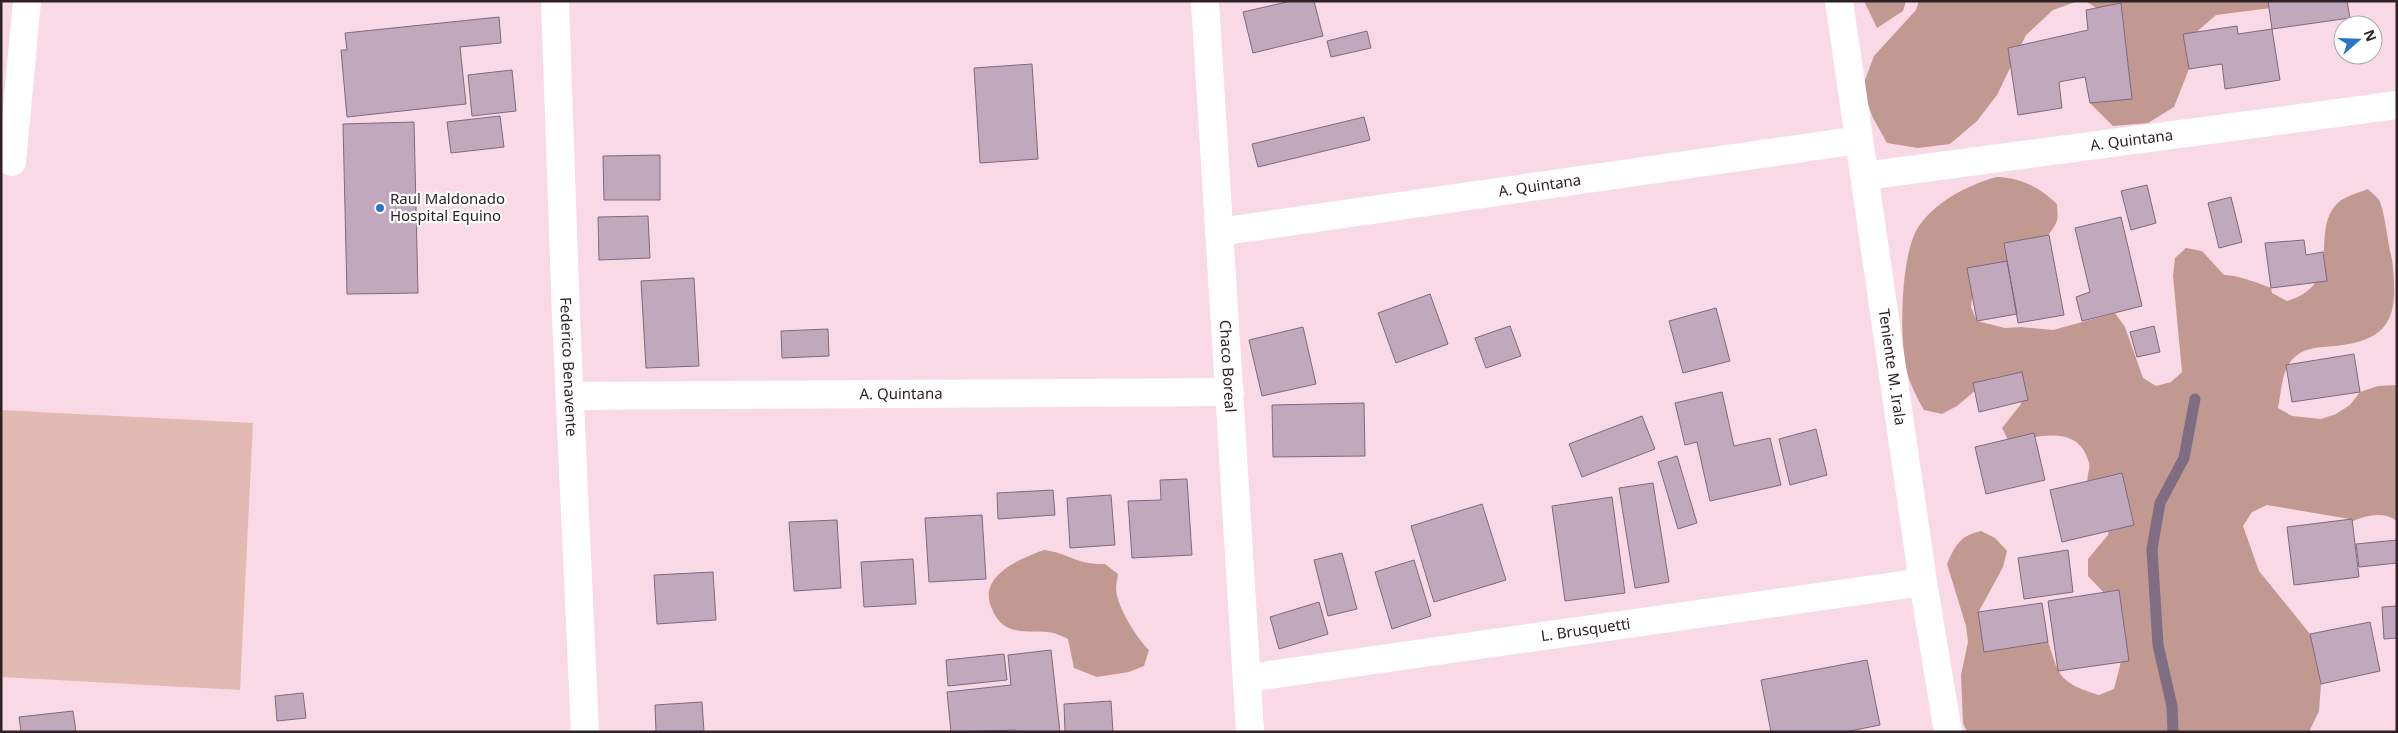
<svg xmlns="http://www.w3.org/2000/svg" width="2398" height="733" font-family="'Noto Sans',sans-serif">
<style>
.green{fill:#e1bab2}
.forest{fill:#c19991}
.lines{fill:none;stroke-linecap:round;stroke-linejoin:round}
.stream{stroke:#7e6d83;stroke-width:11}
.building{fill:#c1a8bc;stroke:#80697c}
.minor{stroke:#fff;stroke-width:28}
.poi-dot{fill:#2876c6;stroke:#fff;stroke-width:2}
.labels{text-anchor:middle;stroke-width:4.5;stroke-linejoin:round;paint-order:stroke}
.street-label{font-size:15px;fill:#2e2227;stroke:#fff}
.poi-label{font-size:15px;fill:#2e2227;stroke:#fff;text-anchor:start}
</style>
<rect width="100%" height="100%" fill="#fad9e6"/>
<!-- green -->
<path class="green" d="M1,410L253,423L240,690L1,677Z"/>
<!-- forest -->
<path class="forest" d="M1864,1H1906L1903,11L1877,28Z
M1919,1H2078L2053,10L2026,35L1997,95L1977,121L1950,144L1918,148L1887,143L1873,118L1862,88L1874,56L1916,10Z
M2086,1H2296L2279,7L2216,15L2191,37L2189,69L2174,107L2148,123L2113,126L2090,103L2116,50L2109,17Z
M1997,177C2022,178 2038,187 2057,204C2057,210 2059,217 2056,223C2044,249 1998,276 1973,290L1971,307L1977,321L2005,328L2021,327L2053,330L2115,313L2125,327L2143,378L2156,386L2171,382L2182,372L2173,276L2175,258L2186,248L2202,251L2224,275C2241,276 2255,282 2271,288L2272,293L2287,301C2347,283 2307,228 2340,201C2347,196 2360,192 2368,189C2371,192 2376,196 2379,200C2385,212 2388,245 2392,259C2398,312 2395,340 2336,346C2323,347 2306,347 2296,356C2281,368 2282,389 2278,408L2292,416L2321,419L2336,414L2350,405L2360,392L2378,386L2397,385V521C2375,506 2349,523 2329,533L2350,519L2267,505L2252,512L2243,526L2259,571L2310,634L2321,684L2319,711L2309,732H1967L1963,723L1961,675L1968,642L1966,626L1947,564C1956,544 1960,536 1981,531L1995,538L2007,551L2003,567L1978,613L2042,627C2061,668 2048,680 2099,695L2114,689L2126,642L2110,599L2088,576V559L2108,535L2110,518C2104,510 2095,502 2091,493C2083,477 2091,473 2089,463C2079,423 2037,437 2009,442L2002,428L2021,404L2023,388L2012,376L1996,377L1983,384L1957,406L1942,414L1924,410C1916,396 1908,380 1905,364C1900,332 1901,260 1916,231C1932,203 1967,185 1997,177Z
M1044,550C1069,553 1076,565 1105,564L1118,574C1117,579 1116,585 1116,590C1118,608 1136,637 1149,650L1144,666L1129,672L1097,677L1074,668L1068,639C1064,637 1059,635 1054,633C1037,629 1020,635 1005,626C997,621 993,612 990,604C981,574 1022,558 1044,550Z"/>
<g class="lines">
<!-- stream -->
<path class="stream" d="M2173,732L2172,706L2158,645L2152,549L2160,503L2184,458L2195,399"/>
</g>
<!-- building -->
<path class="building" d="M1291,1H1314L1323,36L1253,53L1243,12Z
M2268,1H2347L2350,18L2272,29Z
M2121,3L2132,99L2090,103L2085,77L2059,82L2062,108L2018,115L2008,48L2088,30L2086,10Z
M499,17L501,43L460,47L466,104L347,117L341,50H347L345,33Z
M2237,26L2238,34L2272,29L2280,80L2225,89L2222,64L2189,69L2183,34Z
M1367,31L1371,48L1331,57L1327,41Z
M1032,64L1038,159L980,163L974,68Z
M512,70L516,111L472,116L468,75Z
M500,116L504,147L451,153L447,122Z
M1364,117L1370,140L1258,167L1252,144Z
M414,122L418,293L347,294L343,124Z
M660,155V200H604L603,156Z
M2147,185L2156,223L2131,230L2121,191Z
M2231,197L2242,242L2219,248L2208,203Z
M648,216L650,258L599,260L598,217Z
M2121,217L2142,306L2082,321L2076,297L2090,292L2075,228Z
M2049,235L2064,315L2018,323L2004,243Z
M2304,240L2306,255L2323,252L2327,281L2271,288L2265,243Z
M2007,261L2017,314L1977,321L1967,268Z
M694,278L699,366L646,368L641,281Z
M1430,294L1448,344L1396,363L1378,313Z
M1716,308L1730,361L1683,373L1669,321Z
M1510,326L1521,356L1486,368L1475,338Z
M2154,326L2160,352L2137,357L2130,332Z
M1303,327L1316,384L1262,396L1249,340Z
M828,329L829,356L782,358L781,331Z
M2354,354L2360,392L2292,402L2286,365Z
M2022,372L2028,400L1979,412L1973,383Z
M1722,392L1734,446L1770,438L1781,485L1710,501L1697,442L1685,445L1675,403Z
M1364,403L1365,456L1273,457L1272,405Z
M1642,416L1655,449L1582,477L1569,444Z
M1816,429L1827,475L1790,485L1779,439Z
M2034,433L2045,480L1986,494L1975,447Z
M1677,456L1697,523L1678,529L1658,462Z
M2122,473L2134,525L2062,542L2050,490Z
M1187,479L1192,555L1132,558L1128,501L1161,500L1160,480Z
M1653,483L1669,582L1635,588L1619,488Z
M1053,490L1055,515L998,519L997,493Z
M1111,495L1115,545L1070,548L1067,498Z
M1612,497L1625,593L1565,601L1552,506Z
M1482,504L1506,580L1434,602L1411,526Z
M982,515L986,579L929,582L925,518Z
M2352,519L2359,577L2294,585L2287,527Z
M837,520L841,588L794,591L789,522Z
M2397,540V563L2359,567L2356,544Z
M2068,550L2073,592L2024,599L2018,558Z
M1342,553L1357,609L1328,616L1314,560Z
M913,559L916,604L864,607L861,562Z
M1414,560L1431,616L1392,629L1375,572Z
M713,572L716,620L657,624L654,575Z
M2119,590L2129,661L2058,671L2048,601Z
M1319,602L1328,634L1279,649L1270,617Z
M2042,603L2048,642L1984,652L1978,612Z
M2397,606V638L2384,639L2382,607Z
M2370,622L2380,671L2321,684L2310,634Z
M1051,650L1060,732H1016V730L951,732L947,692L1011,685L1008,655Z
M1004,654L1007,680L948,686L946,660Z
M1867,660L1880,725L1845,732H1771L1761,680Z
M303,693L306,718L277,721L275,696Z
M1111,701L1113,732H1065L1064,704Z
M702,702L704,732H656L655,705Z
M73,711L76,732H21L19,717Z"/>
<g class="lines">
<!-- minor -->
<g class="minor">
<path id="s1" d="M555,1L566,317L585,732"/>
<path id="s2" d="M1205,1L1250,732"/>
<path id="s3" d="M1839,1L1923,582L1948,732"/>
<path d="M12,162L27,1"/>
<path id="s4" d="M1865,176L2397,105"/>
<path id="s5" d="M1219,232L1859,140"/>
<path id="s6" d="M571,396L1230,392"/>
<path id="s7" d="M1248,678L1923,582"/>
</g>
</g>
<!-- markers -->
<circle class="poi-dot" cx="380" cy="208" r="5"/>
<g class="labels">
<!-- street labels -->
<g class="street-label">
<text dy="5" stroke="none"><textPath href="#s4" startOffset="269">A. Quintana</textPath></text>
<text dy="5" stroke="none"><textPath href="#s5" startOffset="324">A. Quintana</textPath></text>
<text dy="5" stroke="none"><textPath href="#s2" startOffset="366">Chaco Boreal</textPath></text>
<text dy="5" stroke="none"><textPath href="#s1" startOffset="366">Federico Benavente</textPath></text>
<text dy="5" stroke="none"><textPath href="#s3" startOffset="370">Teniente M. Irala</textPath></text>
<text dy="5" stroke="none"><textPath href="#s6" startOffset="330">A. Quintana</textPath></text>
<text dy="5" stroke="none"><textPath href="#s7" startOffset="341">L. Brusquetti</textPath></text>
</g>
<!-- poi labels -->
<g class="poi-label">
<text x="390" y="204">Raul Maldonado<tspan x="390" dy="17">Hospital Equino</tspan></text>
</g>
</g>
<!-- border -->
<rect width="2398" height="733" fill="none" stroke="#2e2227" stroke-width="5"/>
<!-- north arrow -->
<g transform="translate(2358 40) rotate(70)"><circle r="24" fill="#ffffff" stroke="#aba7a9"/>
<path d="M0-4L9 19L0 12L-9 19Z" fill="#2876c6"/>
<text y="-8" font-size="14" font-weight="bold" text-anchor="middle" fill="#2e2227">N</text>
</g>
</svg>
